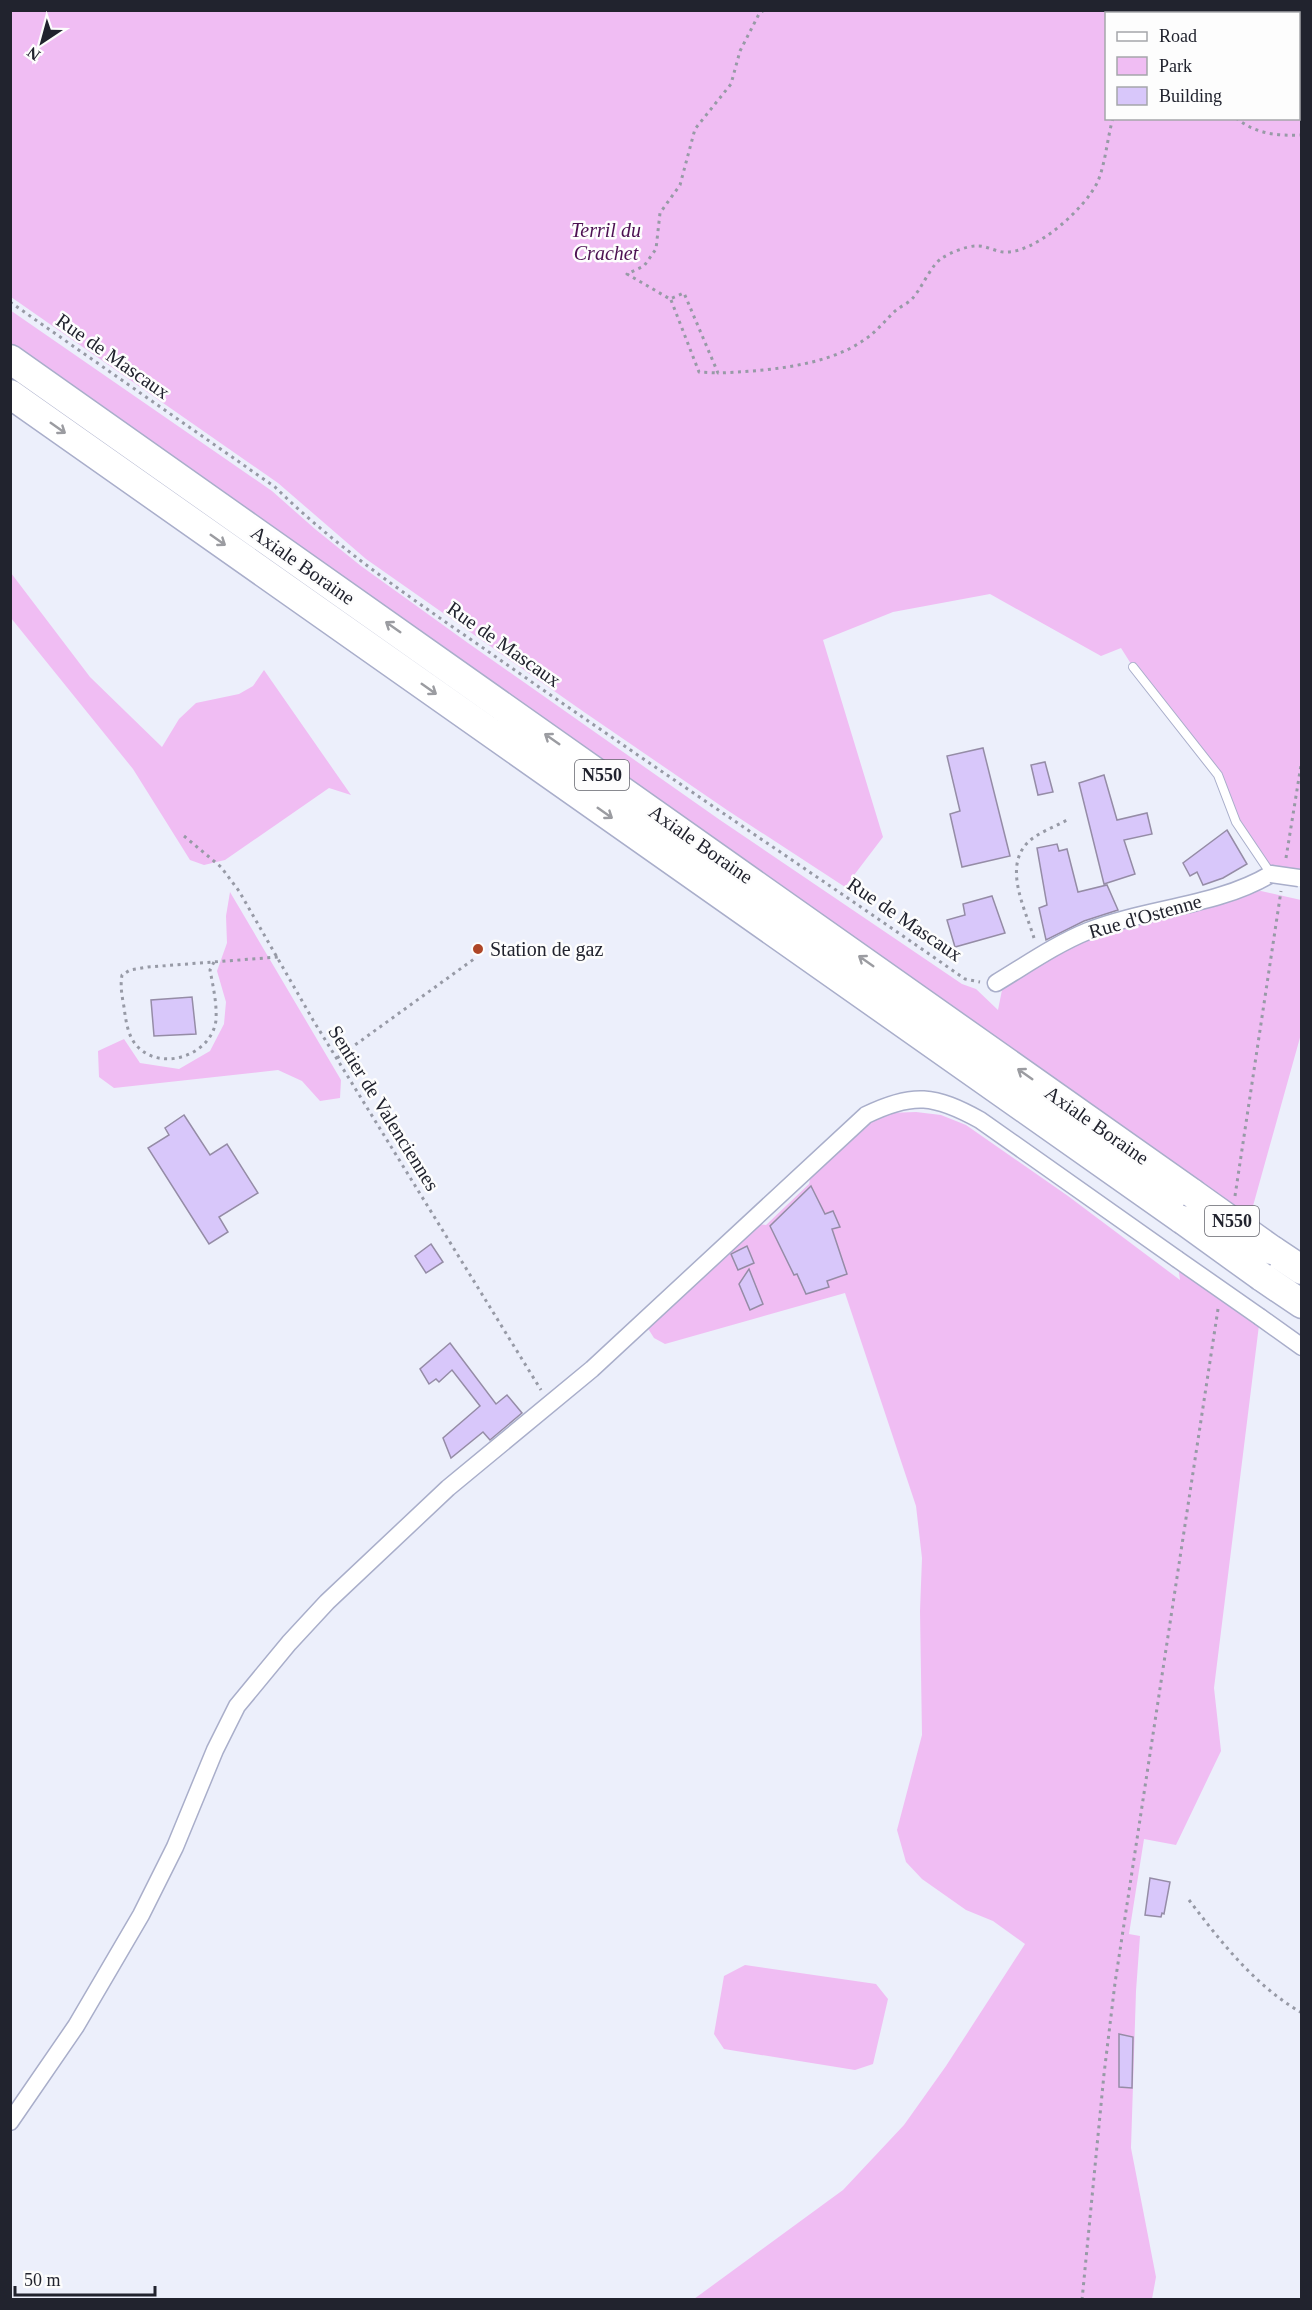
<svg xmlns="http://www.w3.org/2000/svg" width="1312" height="2310" font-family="'Times New Roman',serif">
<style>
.green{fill:#f0bdf3;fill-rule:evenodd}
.building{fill:#d8c7fa;stroke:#958ca6;stroke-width:1.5}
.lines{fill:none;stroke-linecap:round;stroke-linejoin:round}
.service-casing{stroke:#a9aeca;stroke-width:10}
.minor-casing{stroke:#a9aeca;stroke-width:19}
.trunk-casing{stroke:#a9aeca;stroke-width:31}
.path{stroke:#979aa6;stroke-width:3;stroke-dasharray:3 4.5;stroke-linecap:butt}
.service{stroke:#fff;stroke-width:8}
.minor{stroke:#fff;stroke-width:16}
.trunk{stroke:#fff;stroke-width:28}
.minor-bridge-casing{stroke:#a9aeca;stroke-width:19;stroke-linecap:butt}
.trunk-bridge-casing{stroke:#a9aeca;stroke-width:31;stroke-linecap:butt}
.minor-bridge{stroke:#fff;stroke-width:16}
.trunk-bridge{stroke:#fff;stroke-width:28}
.oneway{stroke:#9b9ca1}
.poi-dot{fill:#ae4627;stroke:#fdfdfd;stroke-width:2}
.labels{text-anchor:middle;stroke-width:5;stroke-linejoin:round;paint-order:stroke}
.shield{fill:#fdfdfd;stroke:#63646c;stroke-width:1.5}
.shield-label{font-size:18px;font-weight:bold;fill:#21232e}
.park-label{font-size:20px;font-style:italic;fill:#4c1152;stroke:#fdfdfd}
.street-label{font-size:20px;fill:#21232e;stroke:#fdfdfd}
.poi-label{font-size:20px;fill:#21232e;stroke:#fdfdfd;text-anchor:start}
</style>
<rect width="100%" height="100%" fill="#eceffb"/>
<!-- green -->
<path class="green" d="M11,11H1301V877L1271,874L1236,822L1218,775L1133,667L1121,648L1101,656L990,594L893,612L823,640L883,837L845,887L727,810L584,712L366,559L278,483L11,297ZM1106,14H1298V118H1106Z
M10,310L272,491L315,529L361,566L468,643L720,820L962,984L976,989L998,1010L1002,990L1041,964L1062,944L1246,892L1261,891L1301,900V1034L1246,1231L11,359Z
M11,573L90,677L162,747L179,719L196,703L239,694L253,686L264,670L351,795L329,788L225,860L204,865L190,860L133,769L11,618Z
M230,892L341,1080L340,1098L320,1101L302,1081L278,1070L114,1088L99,1077L98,1051L124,1039L140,1063L179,1069L210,1051L224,1024L226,1002L217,971L227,943L226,916Z
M916,1112L941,1115L966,1125L1068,1196L1180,1280L1177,1259L1260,1317L1214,1688L1221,1751L1176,1845L1144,1839L1129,1934L1140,1936L1136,1991L1131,2148L1156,2277L1152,2299H694L843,2190L904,2125L946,2066L1025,1944L993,1921L966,1910L922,1879L906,1862L897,1830L922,1735L920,1611L922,1558L916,1506L845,1293L665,1344L654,1338L647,1327L756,1224L766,1225L809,1184L812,1170L872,1117L888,1113Z
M745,1965L876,1984L888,1999L873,2064L855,2070L724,2049L714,2034L724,1976Z"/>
<!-- building -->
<path class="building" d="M983,748L1010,856L962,867L950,814L960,811L947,756Z
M1045,762L1053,792L1038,795L1031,765Z
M1104,775L1117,820L1147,813L1152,834L1124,840L1135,874L1104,884L1079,783Z
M1227,830L1247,864L1223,878L1203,885L1197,872L1190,876L1183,863Z
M1057,844L1059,851L1067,849L1078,892L1107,885L1118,910L1084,921L1046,940L1039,908L1047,905L1037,848Z
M992,896L1005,933L955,947L947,920L965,915L963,904Z
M192,997L196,1034L154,1036L151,1000Z
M184,1115L210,1155L227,1144L258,1193L219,1217L228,1232L209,1244L148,1148L169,1135L165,1128Z
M811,1186L825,1214L833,1211L840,1227L832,1229L847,1274L827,1281L829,1287L806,1294L797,1274L794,1275L770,1226Z
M431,1244L443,1262L426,1273L415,1256Z
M747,1246L754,1263L738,1270L731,1254Z
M749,1269L763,1304L750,1310L739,1284Z
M450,1343L496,1404L507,1395L522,1413L490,1440L483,1432L451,1458L443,1438L480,1406L452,1370L439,1382L436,1379L429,1384L420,1369Z
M1150,1878L1170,1882L1164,1914L1162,1913L1161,1917L1145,1915Z
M1119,2034L1133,2037L1132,2088L1119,2087Z"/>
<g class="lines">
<defs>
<path id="service" d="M1133,667L1218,775L1236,822L1271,874"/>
<path id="minor" d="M996,983C1026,965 1056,944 1088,931C1146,908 1218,906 1271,874
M1260,1317L1302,1347
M10,2122L76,2026L141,1915L175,1847L215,1750L237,1706L289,1643L327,1602L448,1488L592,1369L866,1115C913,1092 935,1095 980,1120L1177,1259"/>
<path id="trunk" d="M10,359L1192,1193
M10,394L1183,1220
M1272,1250L1302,1270
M1262,1277L1302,1304"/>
</defs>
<!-- service casing -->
<use href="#service" class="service-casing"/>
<!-- minor casing -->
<use href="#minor" class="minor-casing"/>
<!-- trunk casing -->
<use href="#trunk" class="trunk-casing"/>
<!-- path -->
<path class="path" d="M764,10L759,14L740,51L731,84L695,129L680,185L660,213L656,249L644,266L627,274L670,299L684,293L718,373C763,371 826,367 864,340C876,332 884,322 894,312C899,307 907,304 912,299C922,288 931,265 942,258C950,253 966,246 976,246C985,245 994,251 1003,252C1034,255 1086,208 1098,181C1106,161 1107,139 1113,118
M1148,14L1150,10
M1246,14V10
M1236,118C1256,134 1277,136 1302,135
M671,300L699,372L718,373
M10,302L275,487C347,558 434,613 516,671C665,775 816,875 965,979L980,982
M184,836L221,867L239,891L313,1020L541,1390
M1286,858L1302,759
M1034,938C1025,908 1000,862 1033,838C1043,831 1056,826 1067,820
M214,962L210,970C213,986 217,1003 216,1020C212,1054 165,1071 140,1049C128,1039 126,1022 124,1007C122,996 120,986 122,975L130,970L148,967L278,957
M337,1058L474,959
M1235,1196L1281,891
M1189,1900C1221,1942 1255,1986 1302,2013
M1082,2300L1104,2074L1115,1983L1218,1309"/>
<!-- service -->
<use href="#service" class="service"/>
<!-- minor -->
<use href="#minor" class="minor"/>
<!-- trunk -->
<use href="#trunk" class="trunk"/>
<defs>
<path id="minor-bridge" d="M1271,874L1299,878
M1177,1259L1260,1317"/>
<path id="trunk-bridge" d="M1192,1193L1272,1250
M1183,1220L1262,1277"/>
</defs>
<!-- minor-bridge casing -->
<use href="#minor-bridge" class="minor-bridge-casing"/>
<!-- trunk-bridge casing -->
<use href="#trunk-bridge" class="trunk-bridge-casing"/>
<!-- minor-bridge -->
<use href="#minor-bridge" class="minor-bridge"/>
<!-- trunk-bridge -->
<use href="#trunk-bridge" class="trunk-bridge"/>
</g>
<!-- one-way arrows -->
<defs><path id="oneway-shaft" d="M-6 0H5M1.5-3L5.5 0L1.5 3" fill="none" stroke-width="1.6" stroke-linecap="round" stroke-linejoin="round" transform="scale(1.5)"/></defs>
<g class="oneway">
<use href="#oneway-shaft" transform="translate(58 428) rotate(35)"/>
<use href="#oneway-shaft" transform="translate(218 540) rotate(35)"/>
<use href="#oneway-shaft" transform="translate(393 627) rotate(-145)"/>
<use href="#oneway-shaft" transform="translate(429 689) rotate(35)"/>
<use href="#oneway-shaft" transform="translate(552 739) rotate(-145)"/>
<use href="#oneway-shaft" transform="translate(605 813) rotate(35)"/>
<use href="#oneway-shaft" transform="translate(866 961) rotate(-145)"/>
<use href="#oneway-shaft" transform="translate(1025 1074) rotate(-145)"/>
</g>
<!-- markers -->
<circle class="poi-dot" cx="478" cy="949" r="6"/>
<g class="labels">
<!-- shield labels -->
<g class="shield">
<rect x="575" y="760" width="54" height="30" rx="4.5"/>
<rect x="1205" y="1206" width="54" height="30" rx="4.5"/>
</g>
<g class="shield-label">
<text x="602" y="781">N550</text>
<text x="1232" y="1227">N550</text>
</g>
<!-- park labels -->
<g class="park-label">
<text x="606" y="237">Terril du<tspan x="606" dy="23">Crachet</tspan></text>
</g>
<!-- street labels -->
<g class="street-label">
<text transform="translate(113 356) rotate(35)" y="7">Rue de Mascaux</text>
<text transform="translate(303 565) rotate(35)" y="7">Axiale Boraine</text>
<text transform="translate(504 644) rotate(35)" y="7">Rue de Mascaux</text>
<text transform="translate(701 844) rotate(35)" y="7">Axiale Boraine</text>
<text transform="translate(1145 916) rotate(-16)" y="7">Rue d'Ostenne</text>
<text transform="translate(905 919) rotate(34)" y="7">Rue de Mascaux</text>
<text transform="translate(384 1108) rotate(58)" y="7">Sentier de Valenciennes</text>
<text transform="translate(1097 1125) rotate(35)" y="7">Axiale Boraine</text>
</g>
<!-- poi labels -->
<g class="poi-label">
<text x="490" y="956">Station de gaz</text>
</g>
</g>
<!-- border -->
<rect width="1312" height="2310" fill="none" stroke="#21232e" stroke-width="24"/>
<!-- legend -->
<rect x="1105" y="12" width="195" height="108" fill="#fdfdfd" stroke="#a5a6aa" stroke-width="1.5"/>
<rect x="1117" y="32" width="30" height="9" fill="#ffffff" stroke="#a5a6aa" stroke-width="1.5"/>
<text x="1159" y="42" font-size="18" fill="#21232e">Road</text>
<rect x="1117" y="57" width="30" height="18" fill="#f0bdf3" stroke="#a5a6aa" stroke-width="1.5"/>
<text x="1159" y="72" font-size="18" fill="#21232e">Park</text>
<rect x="1117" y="87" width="30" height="18" fill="#d8c7fa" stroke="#a5a6aa" stroke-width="1.5"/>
<text x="1159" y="102" font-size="18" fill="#21232e">Building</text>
<!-- north arrow -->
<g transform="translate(42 42) rotate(216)" stroke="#fdfdfd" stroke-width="4.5" paint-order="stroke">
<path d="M0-4.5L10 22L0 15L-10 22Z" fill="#21232e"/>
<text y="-9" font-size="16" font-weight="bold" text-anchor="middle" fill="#21232e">N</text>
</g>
<!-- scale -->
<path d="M15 2286v9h140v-9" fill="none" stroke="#21232e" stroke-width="3"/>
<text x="24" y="2286" font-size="18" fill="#21232e" stroke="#fdfdfd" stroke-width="4.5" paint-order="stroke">50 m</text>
</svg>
